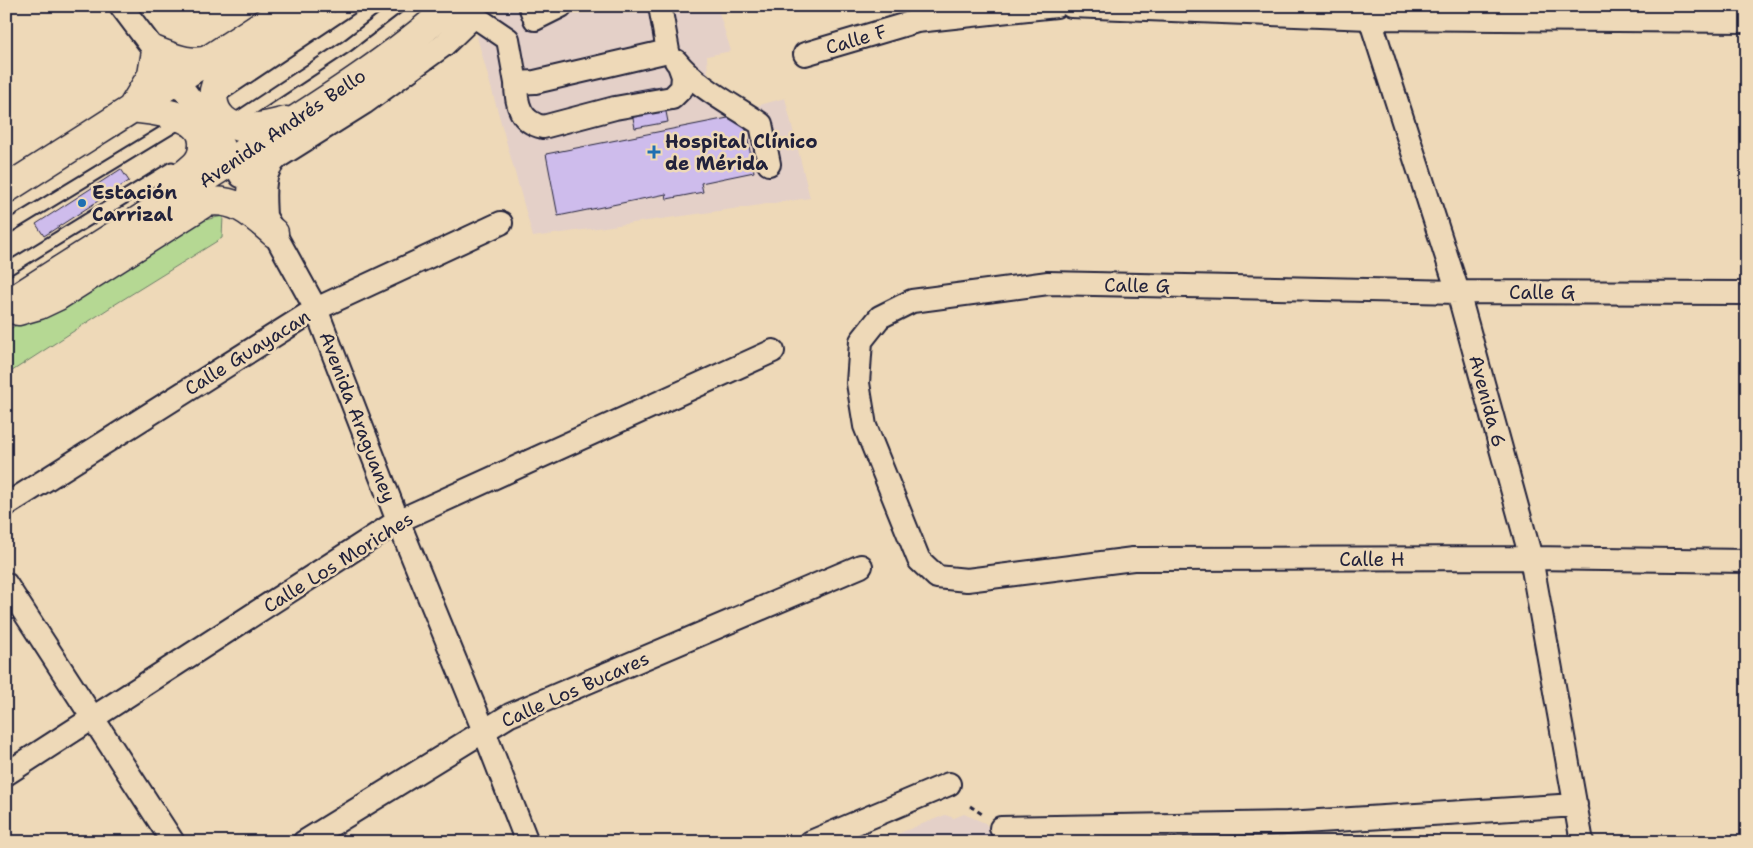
<svg xmlns="http://www.w3.org/2000/svg" width="1753" height="848" font-family="'Shantell Sans',sans-serif">
<style>
.built{fill:#e4d0c8}
.green{fill:#b5d893;stroke:#6c7d67}
.building{fill:#cebcec;stroke:#22223b}
.lines{fill:none;stroke-linecap:round;stroke-linejoin:round}
.service-casing{stroke:#22223b;stroke-width:15}
.minor-casing{stroke:#22223b;stroke-width:26}
.trunk-casing{stroke:#22223b;stroke-width:31}
.path{stroke:#22223b;stroke-width:3;stroke-dasharray:5 4;stroke-linecap:butt}
.service{stroke:#eed9b8;stroke-width:11}
.minor{stroke:#eed9b8;stroke-width:22}
.trunk{stroke:#eed9b8;stroke-width:28}
.poi-dot{fill:#1f6fb2;stroke:#eed9b8;stroke-width:2}
.labels{text-anchor:middle;stroke-width:5;stroke-linejoin:round;paint-order:stroke}
.street-label{font-size:19px;fill:#22223b;stroke:#eed9b8}
.poi-label{font-size:19px;font-weight:bold;fill:#22223b;stroke:#eed9b8;text-anchor:start}
</style>
<rect width="100%" height="100%" fill="#eed9b8"/>
<filter id="ink" filterUnits="userSpaceOnUse"><feTurbulence type="fractalNoise" baseFrequency=".02" numOctaves="2"/><feDisplacementMap in="SourceGraphic" scale="10" xChannelSelector="R" yChannelSelector="G"/><feConvolveMatrix kernelMatrix="1 2 1 2 8 2 1 2 1" color-interpolation-filters="sRGB"/></filter>
<g filter="url(#ink)">
<!-- built -->
<path class="built" d="M509,6H517L521,19L537,8L536,6H717L731,51L707,56L708,75L756,106L785,98L810,198L533,237L477,37L480,33L506,29L497,15Z
M964,814L985,823L1002,842H877L945,815L954,818Z"/>
<!-- green -->
<path class="green" d="M223,216L222,238L114,305L6,375V331L200,221Z"/>
<!-- building -->
<path class="building" d="M661,86L668,122L635,128L628,92Z
M743,115L754,172L701,183L703,192L667,199L666,194L558,216L546,154Z
M121,169L129,181L44,236L36,224Z"/>
<g class="lines">
<defs>
<path id="service" d="M218,97L354,6
M232,122L347,46L399,6
M6,228L182,121
M6,270L172,168"/>
<path id="minor" d="M121,6L209,123L241,176
M530,6L535,19L561,6
M1071,6L1369,18L1747,21
M1366,6L1458,292L1531,558L1582,842
M805,54L917,21L1056,6
M676,61C698,88 733,105 761,124L769,164
M516,83C516,104 520,122 543,127L615,108L672,98L682,88L683,76L679,65
M265,216C264,195 261,172 278,157L364,103L444,45L474,16L508,39L516,83L535,82L668,51L660,6
M266,218L316,309L398,521L484,731L527,842
M1747,293L1458,292L1048,283L912,301L880,317L861,341L858,383L865,426L919,560L937,577L967,580L1133,559L1531,558L1747,561
M6,505L316,309L501,223
M6,584L173,842
M6,774L398,521L773,351
M1001,828L1287,823L1576,805
M304,842L510,715L861,566
M811,842L949,784"/>
<path id="trunk" d="M286,121C267,126 239,134 223,119C211,108 210,89 221,77C231,65 248,56 261,47C281,33 302,20 322,6
M170,185C179,178 190,171 197,163C201,158 203,151 203,145C205,113 155,112 132,108L152,75L156,51C174,58 191,66 211,59
M6,189C101,128 196,69 290,6
M252,194C253,169 258,158 271,138
M6,305C92,249 178,196 264,140C327,100 396,56 451,6
M18,311L39,305L58,296L206,202C236,197 253,215 274,233"/>
</defs>
<!-- service casing -->
<use href="#service" class="service-casing"/>
<!-- minor casing -->
<use href="#minor" class="minor-casing"/>
<!-- trunk casing -->
<use href="#trunk" class="trunk-casing"/>
<!-- path -->
<path class="path" d="M970,806L982,814"/>
<!-- service -->
<use href="#service" class="service"/>
<!-- minor -->
<use href="#minor" class="minor"/>
<!-- trunk -->
<use href="#trunk" class="trunk"/>
</g>
</g>
<!-- markers -->
<g class="poi-dot">
<path d="M651.5 144.5h5v5h5v5h-5v5h-5v-5h-5v-5h5z"/>
<circle cx="82" cy="203" r="5"/>
</g>
<g class="labels">
<!-- street labels -->
<g class="street-label">
<text transform="translate(856 39) rotate(-16)" y="7">Calle F</text>
<text transform="translate(282 128) rotate(-34)" y="7">Avenida Andrés Bello</text>
<text transform="translate(1137 285) rotate(1)" y="7">Calle G</text>
<text x="1542" y="299">Calle G</text>
<text transform="translate(247 352) rotate(-32)" y="7">Calle Guayacan</text>
<text transform="translate(1488 401) rotate(75)" y="7">Avenida 6</text>
<text transform="translate(358 417) rotate(69)" y="7">Avenida Araguaney</text>
<text x="1372" y="566">Calle H</text>
<text transform="translate(338 562) rotate(-32)" y="7">Calle Los Moriches</text>
<text transform="translate(575 689) rotate(-24)" y="7">Calle Los Bucares</text>
</g>
<!-- poi labels -->
<g class="poi-label">
<text x="665" y="148">Hospital Clínico<tspan x="665" dy="22">de Mérida</tspan></text>
<text x="92" y="199">Estación<tspan x="92" dy="22">Carrizal</tspan></text>
</g>
</g>
<!-- margin -->
<rect width="1753" height="848" fill="none" stroke="#eed9b8" stroke-width="25"/>
<rect x="12" y="12" width="1728" height="823" fill="none" stroke="#22223b" stroke-width="2" filter="url(#ink)"/>
</svg>
